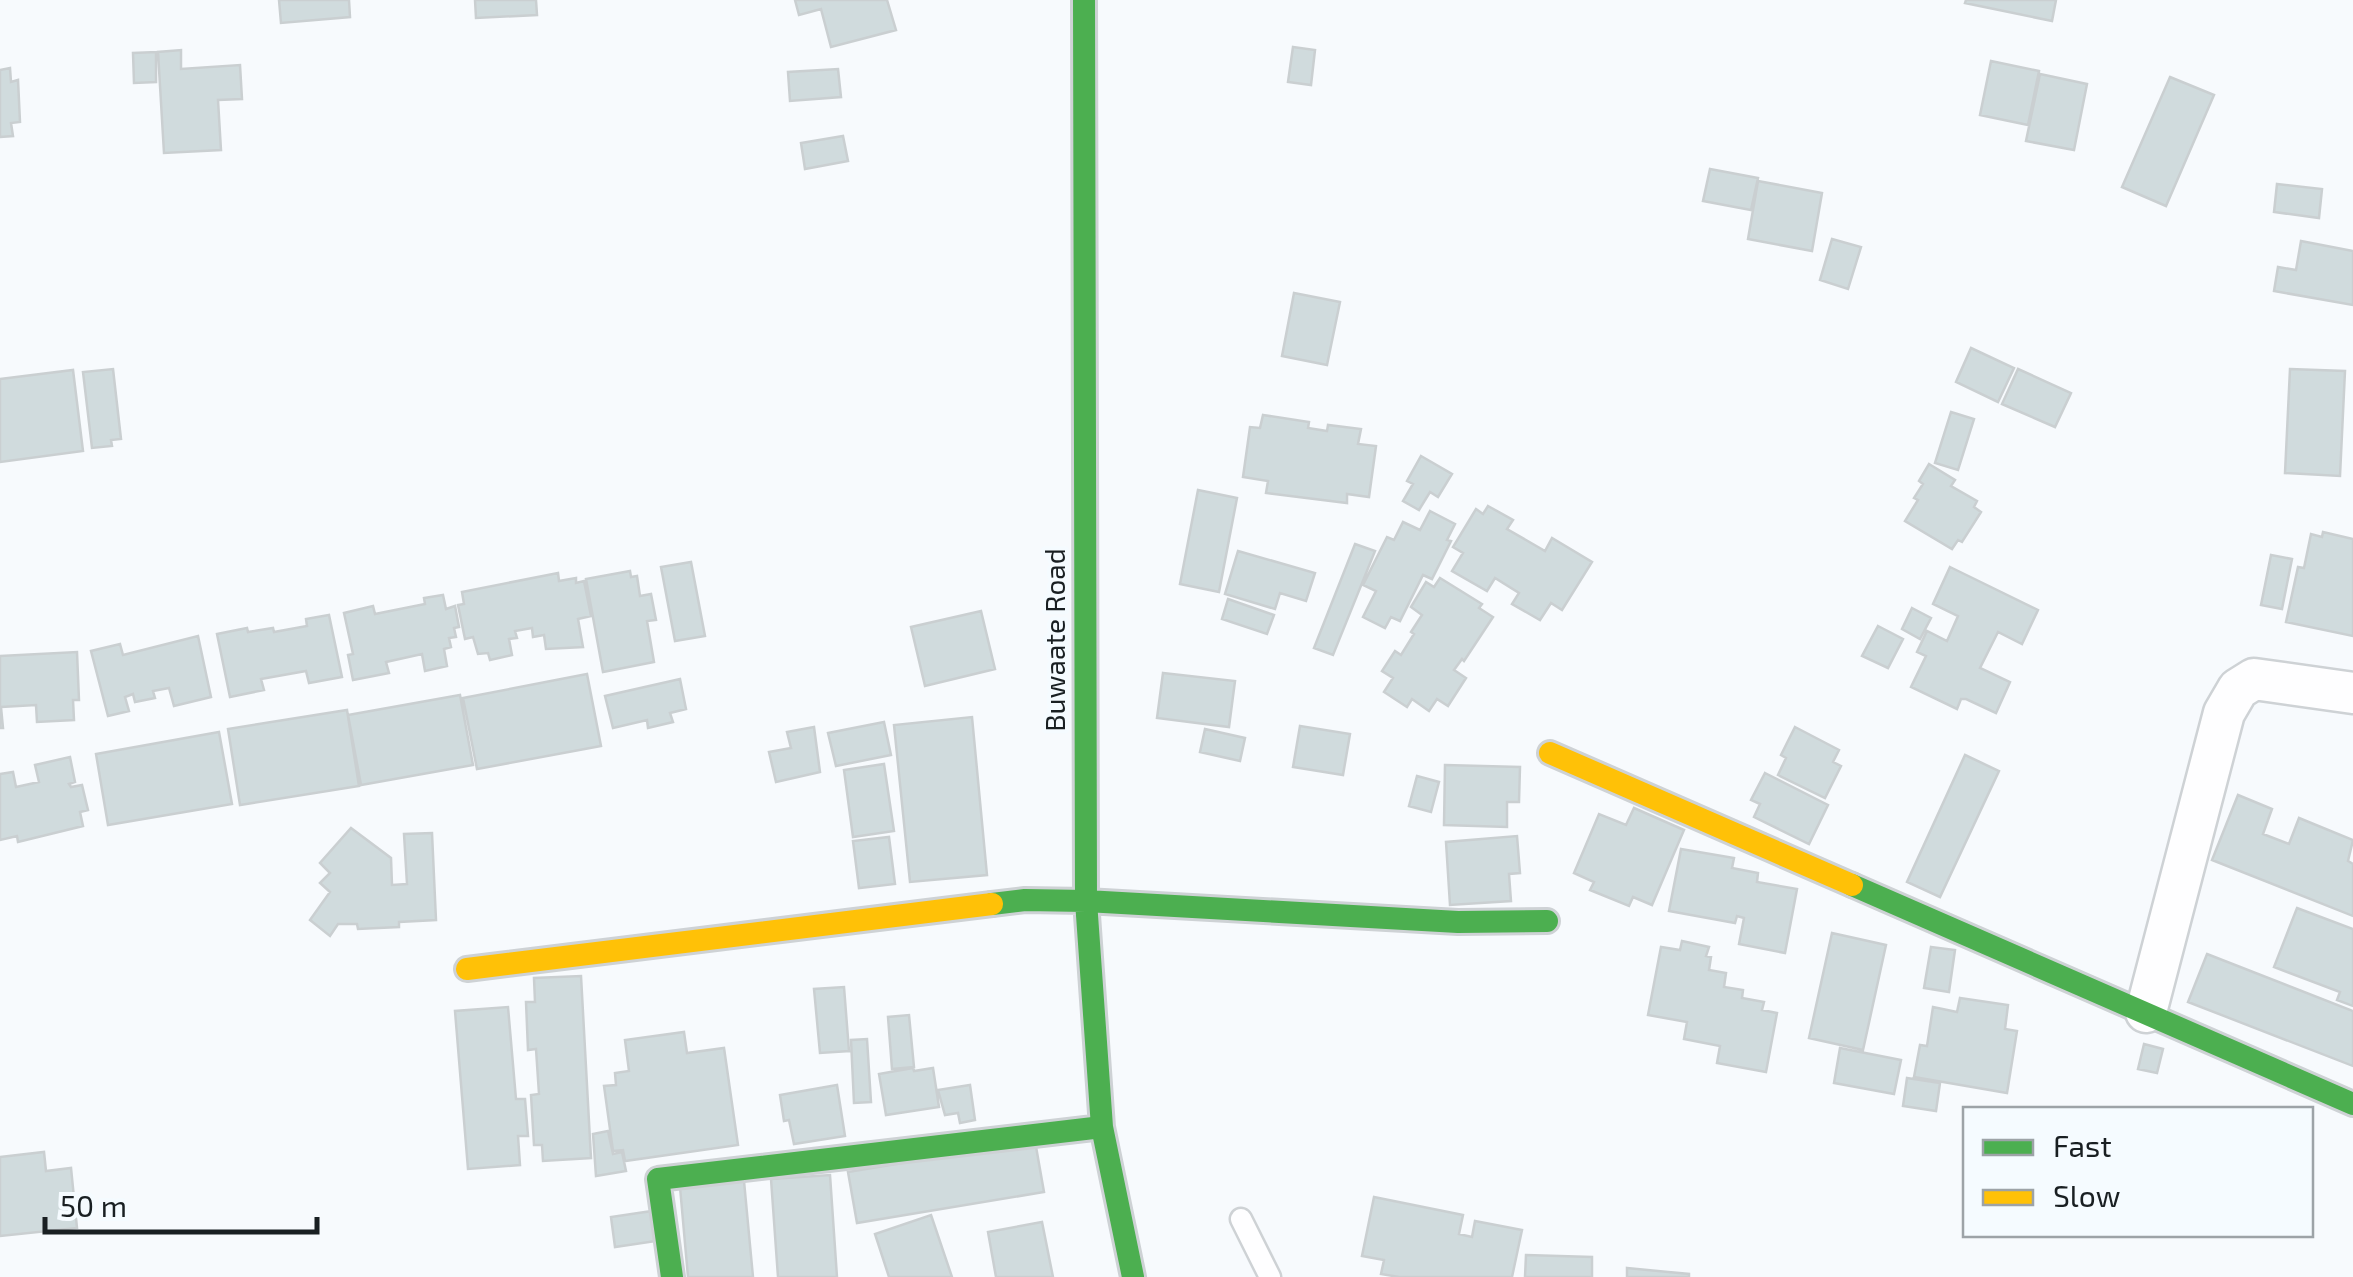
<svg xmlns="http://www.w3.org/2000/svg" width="2353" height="1277" font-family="'Exo 2',sans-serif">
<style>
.building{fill:#d0dbdd;stroke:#cacfd1;stroke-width:2.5}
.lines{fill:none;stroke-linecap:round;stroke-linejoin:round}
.lane-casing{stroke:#ced2d5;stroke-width:25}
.street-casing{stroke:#ced2d5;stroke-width:45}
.fast-casing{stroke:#ced2d5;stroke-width:28}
.slow-casing{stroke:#ced2d5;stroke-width:28}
.lane{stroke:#fefeff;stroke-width:20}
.street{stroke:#fefeff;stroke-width:40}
.fast{stroke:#4caf50;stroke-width:22}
.slow{stroke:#ffc107;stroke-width:22}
.labels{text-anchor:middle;stroke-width:8;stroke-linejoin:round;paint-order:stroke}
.street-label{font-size:28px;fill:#191f22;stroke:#f5fbff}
</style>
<rect width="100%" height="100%" fill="#f7fafd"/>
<!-- building -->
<path class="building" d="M279,0H349L350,17L281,23Z
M475,0H536L537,15L476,18Z
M795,0H887L896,30L831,47L821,9L799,15Z
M1966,0H2056L2052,21L1965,3Z
M1293,47L1315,50L1311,85L1288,82Z
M181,50V69L240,65L242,99L218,100L221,150L164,153L158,52Z
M156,52V82L134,83L133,53Z
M1991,61L2039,71L2028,125L1980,115Z
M10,68L11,82L18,80L20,122L11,123L13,136L0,137V70Z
M838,69L841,97L790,101L788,72Z
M2040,74L2087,84L2074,150L2026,141Z
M2170,77L2214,95L2166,206L2122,187Z
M843,136L848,161L805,169L801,143Z
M1710,169L1758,178L1751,210L1703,201Z
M1758,181L1822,193L1812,251L1748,239Z
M2277,184L2322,189L2319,218L2274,212Z
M1832,239L1861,247L1848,289L1820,280Z
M2301,241L2353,251V305L2274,291L2278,267L2296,270Z
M1294,293L1340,302L1327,365L1282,356Z
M1971,348L2014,368L1998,402L1956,382Z
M113,369L121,439L111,440L112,446L92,448L83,372Z
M2018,369L2071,393L2055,427L2002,404Z
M2290,369L2345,371L2340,476L2285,473Z
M73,370L83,451L0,462V379Z
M1951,412L1974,419L1958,470L1935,463Z
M1263,415L1309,422L1308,428L1327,431L1328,425L1361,429L1358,444L1376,446L1369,497L1347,494V503L1266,493L1268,481L1243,477L1250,427L1260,428Z
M1421,456L1452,474L1438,497L1430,492L1419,510L1403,501L1413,484L1407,481Z
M1929,464L1955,480L1951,486L1977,501L1974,507L1981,512L1962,542L1958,540L1952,549L1905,521L1918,500L1914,498L1923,484L1919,481Z
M1198,490L1237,498L1219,592L1180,584Z
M1488,506L1513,520L1507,529L1545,551L1552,538L1592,562L1562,610L1551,603L1540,620L1512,604L1519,593L1495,578L1487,591L1452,571L1463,553L1453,547L1476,509L1483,514Z
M1430,511L1455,524L1447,540L1451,541L1432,579L1423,575L1400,621L1391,617L1385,628L1363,617L1376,591L1363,585L1387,537L1394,540L1403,522L1420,530Z
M2323,532L2353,539V636L2286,622L2298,567L2304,568L2311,534L2322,537Z
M1355,544L1375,551L1333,655L1314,648Z
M1238,551L1315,573L1306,601L1280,593L1275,609L1225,594Z
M2271,555L2292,559L2282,609L2261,605Z
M691,562L705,636L675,641L661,567Z
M1950,567L2038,610L2022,644L1998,632L1980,668L2010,682L1996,713L1966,699H1961L1957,709L1911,687L1926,656L1917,652L1927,631L1947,641L1958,616L1933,604Z
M630,571L631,577L637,576L640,596L651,594L656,620L647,621L654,662L603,672L586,579Z
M558,573L559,581L576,578V583L584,581L591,616L578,619L583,647L546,649L544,635L533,637L532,628L515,631L517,638L509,639L512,655L490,660L488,653L478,654L473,637L465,639L458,605L464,604L462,592Z
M1440,578L1482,604L1479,608L1493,617L1464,661L1462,659L1454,670L1466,678L1448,706L1437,699L1429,711L1412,699L1407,707L1384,692L1393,678L1382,671L1395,651L1401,655L1414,634L1411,632L1422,615L1411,607L1426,582L1434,587Z
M443,595L446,609L455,606L459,627L454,628L456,637L449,638L451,647L444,649L447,666L425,671L422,654L386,662L389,673L353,680L348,655L353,654L344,613L373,606L375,614L425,604L424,598Z
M1228,599L1274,615L1267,634L1222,619Z
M1912,608L1931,618L1920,639L1902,629Z
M981,611L995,669L925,686L911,627Z
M329,615L342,677L309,683L306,671L261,679L264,690L230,697L217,634L247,628L248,632L273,628L274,632L307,626L306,619Z
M1878,626L1903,639L1888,668L1862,656Z
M198,636L211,697L174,706L169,688L153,691L155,698L135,702L133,694L125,697L129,711L108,716L91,651L120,644L123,655Z
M77,652L79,700H73L74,720L37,722L36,705L1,707L3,728H0V656Z
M1163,673L1235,681L1229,727L1157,718Z
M587,674L601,746L477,769L463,698Z
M680,679L686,709L670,713L673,722L648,728L647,720L613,728L605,696Z
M460,695L473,765L361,785L348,715Z
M347,710L359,786L240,805L228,729Z
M972,717L987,875L910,882L894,725Z
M884,722L891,755L836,766L828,733Z
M1300,726L1350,734L1343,775L1293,767Z
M814,727L820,772L776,782L769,752L791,748L787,732Z
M1795,727L1839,750L1833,762L1841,766L1825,798L1778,775L1786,758L1781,755Z
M1205,729L1245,738L1240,761L1200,752Z
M219,732L232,804L108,825L96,754Z
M1965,755L1999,771L1940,897L1907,882Z
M70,757L75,782L69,784L71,787L82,785L88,810L80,812L83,826L18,842L17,836L0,840V774L13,772L16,787L39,782L35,765Z
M884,764L894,831L853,837L844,770Z
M1445,765L1520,767L1519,802H1507V827L1444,825Z
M1765,773L1828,805L1809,844L1754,817L1760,804L1751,800Z
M1417,776L1439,782L1431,812L1409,806Z
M2238,795L2272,809L2263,834L2289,844L2299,818L2353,840L2348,861L2353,864V916L2212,860Z
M1634,808L1684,830L1652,905L1633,897L1629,906L1590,890L1594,882L1574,873L1599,814L1626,825Z
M351,828L391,858L392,885L407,884L404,834L432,833L436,920L399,922V927L358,929L357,924H338L330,936L310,920L330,892L320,883L330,873L320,863Z
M1517,836L1520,873L1509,874L1511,901L1450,905L1446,842Z
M889,837L895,884L859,888L853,841Z
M1681,849L1734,858L1732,868L1758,873L1757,882L1797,889L1785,953L1739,944L1744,918L1737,916L1735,923L1669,911Z
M2297,908L2353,929V1006L2337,1000L2340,992L2274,967Z
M1832,933L1886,945L1863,1050L1809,1038Z
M1682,941L1709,947L1706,956L1711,957L1709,970L1726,973L1724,987L1743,990L1742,998L1764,1002L1762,1010L1777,1013L1766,1072L1717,1063L1720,1046L1684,1039L1687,1022L1648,1015L1661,947L1680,950Z
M1931,947L1955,950L1949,992L1924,988Z
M2207,954L2353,1011V1066L2188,1002Z
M581,976L591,1158L543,1161L542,1145H534L531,1095L539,1094L536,1049L528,1050L526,1002H535L534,978Z
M844,987L849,1051L820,1053L814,989Z
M1960,998L2008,1005L2005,1029L2017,1031L2007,1093L1914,1077L1920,1045L1927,1046L1933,1007L1957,1012Z
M508,1007L516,1099H525L528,1136H518L520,1165L468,1169L455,1011Z
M909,1015L914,1067L892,1069L888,1017Z
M684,1032L687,1053L724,1048L738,1145L625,1161L623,1150L613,1151L604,1086L616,1085L615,1073L629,1071L625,1040Z
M867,1039L871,1102L854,1103L851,1040Z
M2144,1044L2163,1049L2157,1073L2138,1069Z
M1840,1048L1901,1060L1894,1094L1834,1083Z
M913,1068L914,1071L933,1068L939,1107L886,1115L879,1074Z
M1907,1078L1940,1083L1936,1111L1903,1106Z
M837,1085L845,1136L794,1144L789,1120L784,1121L780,1095Z
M970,1085L975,1120L960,1123L958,1113L945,1115L938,1090Z
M608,1131L613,1154L622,1152L626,1171L596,1176L593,1134Z
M1035,1141L1044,1192L857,1223L848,1172Z
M44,1152L46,1171L71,1168L77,1228L0,1236V1157Z
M830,1175L837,1277H778L771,1179Z
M744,1181L753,1277H688L680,1187Z
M1374,1197L1463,1215L1459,1234L1472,1237L1475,1221L1522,1230L1512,1277H1399L1381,1274L1384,1260L1362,1256Z
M652,1211L656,1241L615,1247L611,1217Z
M931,1215L952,1277H889L875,1234Z
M1042,1222L1053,1277H996L988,1232Z
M1526,1255L1592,1257V1277H1525Z
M1627,1268L1689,1274V1277H1627Z"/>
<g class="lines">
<defs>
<path id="lane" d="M1241,1219L1270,1277"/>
<path id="street" d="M2146,1012L2224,713L2238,689L2254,679L2353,693"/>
<path id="fast" d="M1084,0L1086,901L1102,1127L1133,1277
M1852,885L2353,1104
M992,904L1025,900L1086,901L1458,922L1547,921
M672,1277L658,1179L1102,1127"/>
<path id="slow" d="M1550,753L1852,885
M467,969L992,904"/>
</defs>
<!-- lane casing -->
<use href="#lane" class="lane-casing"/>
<!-- street casing -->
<use href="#street" class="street-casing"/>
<!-- fast casing -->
<use href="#fast" class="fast-casing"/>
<!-- slow casing -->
<use href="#slow" class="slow-casing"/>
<!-- lane -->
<use href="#lane" class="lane"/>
<!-- street -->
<use href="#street" class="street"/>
<!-- fast -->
<use href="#fast" class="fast"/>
<!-- slow -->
<use href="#slow" class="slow"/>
</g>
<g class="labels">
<!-- street labels -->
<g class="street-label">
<text transform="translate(1055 640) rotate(-90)" y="10">Buwaate Road</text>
</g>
</g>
<!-- legend -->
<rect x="1963" y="1107" width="350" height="130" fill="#f5fbff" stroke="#9da3a7" stroke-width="2.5"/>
<rect x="1983" y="1140" width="50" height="15" fill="#4caf50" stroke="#9da3a7" stroke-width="2.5"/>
<text x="2053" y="1157" font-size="30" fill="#191f22">Fast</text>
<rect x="1983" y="1190" width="50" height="15" fill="#ffc107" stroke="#9da3a7" stroke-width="2.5"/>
<text x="2053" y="1207" font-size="30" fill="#191f22">Slow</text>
<!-- scale -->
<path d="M45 1217v15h272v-15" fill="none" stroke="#191f22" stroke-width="5"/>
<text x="60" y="1217" font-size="30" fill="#191f22" stroke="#f5fbff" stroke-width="8" paint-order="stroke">50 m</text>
</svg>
